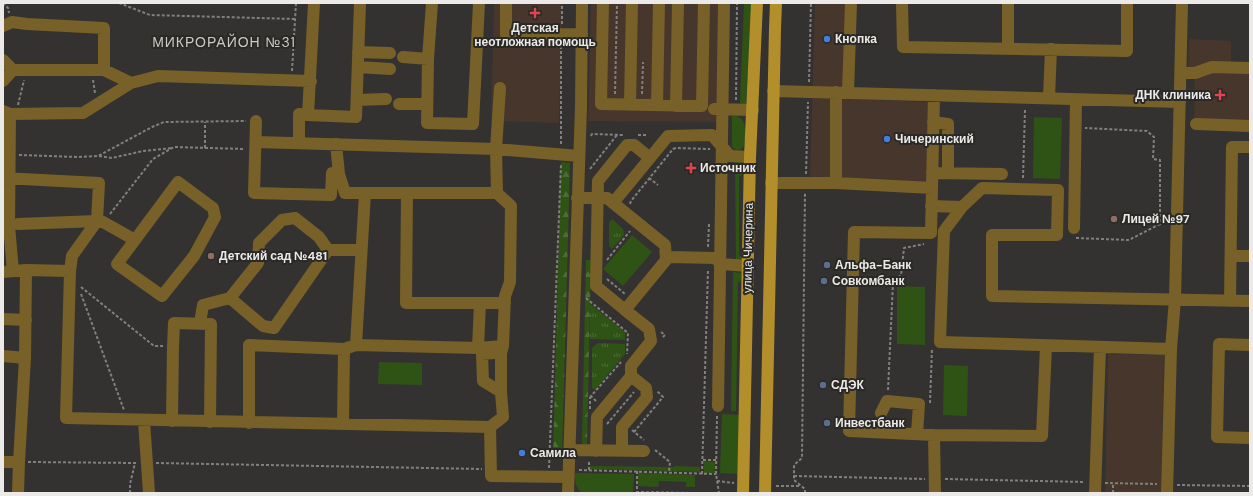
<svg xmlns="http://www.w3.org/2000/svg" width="1253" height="496" font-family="'DM Sans',sans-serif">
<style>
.commercial{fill:#47362b}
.green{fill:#2f5315}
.forest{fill:url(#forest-firs)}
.park{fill:url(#park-tufts)}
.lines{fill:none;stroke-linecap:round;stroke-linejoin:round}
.path{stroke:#82807f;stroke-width:2;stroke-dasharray:3 2;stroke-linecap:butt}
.minor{stroke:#776129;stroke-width:12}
.major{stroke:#b38f2c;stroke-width:12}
.health-dot{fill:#e0444e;stroke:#2a2926;stroke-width:1.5}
.shop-dot{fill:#3f7fe0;stroke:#2a2926;stroke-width:1.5}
.education-dot{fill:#8d6e63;stroke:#2a2926;stroke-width:1.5}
.service-dot{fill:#5c6f8a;stroke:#2a2926;stroke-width:1.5}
.labels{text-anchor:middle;stroke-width:4;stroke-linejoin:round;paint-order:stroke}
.poi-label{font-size:12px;font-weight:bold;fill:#ebeae9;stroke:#2a2926;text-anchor:start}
.street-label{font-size:12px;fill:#ebeae9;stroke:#2a2926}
.quarter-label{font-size:14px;letter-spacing:1px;fill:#cbcac7;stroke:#2a2926}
</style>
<defs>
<pattern id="forest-firs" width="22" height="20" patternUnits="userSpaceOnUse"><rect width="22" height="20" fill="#2f5315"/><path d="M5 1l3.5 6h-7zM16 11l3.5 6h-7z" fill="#4d6c37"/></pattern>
<pattern id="park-tufts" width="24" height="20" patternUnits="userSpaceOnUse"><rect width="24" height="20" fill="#2f5315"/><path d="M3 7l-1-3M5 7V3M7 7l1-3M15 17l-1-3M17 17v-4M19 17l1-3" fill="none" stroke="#4d6c37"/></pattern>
</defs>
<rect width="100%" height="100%" fill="#343230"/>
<!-- commercial -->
<path class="commercial" d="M494,3H562L559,123L491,121Z
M591,3H725L722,122L588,121Z
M815,3H846L844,99L929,102L926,184L810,180Z
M1189,39L1231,41V62H1250V128H1194L1195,69H1188Z
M1108,354L1164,355L1161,493H1105Z"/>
<!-- green -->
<path class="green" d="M744,3H752L746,104L741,106L740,101Z
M732,114C747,118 745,127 745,139C744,142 745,146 742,148C740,150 738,150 736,150L732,147Z
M1034,117L1062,118L1060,179L1033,178Z
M735,162H740L744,164V173L739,177V255L743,258V261L736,263Z
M632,235L652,252L623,286L603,269Z
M733,272L742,273V281L738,282L736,411H731Z
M897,286L925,287V345L897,344Z
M379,362L422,363V385L378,384Z
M944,365L968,366L967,416L943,415Z
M722,414L742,415L739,474L720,473Z
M704,461L715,462V473H704Z
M590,466L669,467V471L590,469Z
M675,466L700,467V472L670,471V467H674Z
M575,473L634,474L633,491L632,493H582C575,487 575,482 575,473Z
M638,473L695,475V487H686V482L659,481L658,487L638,486Z"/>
<!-- forest -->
<path class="forest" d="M561,162L570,163L562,456H553Z
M586,260H591L587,444H582Z"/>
<!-- park -->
<path class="park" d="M612,219L623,229L624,235L612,249L609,246V223Z
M590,304L625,332V340L590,339Z
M598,343L625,344V354L595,390L592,388V348Z"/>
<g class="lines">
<!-- path -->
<path class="path" d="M3,3L8,8L9,13
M119,3L150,15L295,19
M562,24V3
M292,71L296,3
M93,80L95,93
M809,82L811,3
M615,94L617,3
M642,94L643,62
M736,100L737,3
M18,105L24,80
M638,135H646
M591,136L592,134L623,135
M561,144V44
M205,148V122
M19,155L78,157L98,156L152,127L164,122L246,121
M99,156L112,158L143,151L172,148
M590,169L617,135
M806,174L808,102
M649,178L658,185
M1023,178L1025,109
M630,204L631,201L673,149L676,148L710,149
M110,214L153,159L174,147L244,149
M709,224L708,246H710
M1076,238L1129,240L1160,224V160L1153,159L1154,137L1147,131L1085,128
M607,260L630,231
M607,279L625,294
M81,287L154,346H163
M81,294L124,410
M586,298L628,333L627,354
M661,332L665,335L662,338
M888,390L893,282L901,275L904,248L924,244
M596,401L591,396L621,362
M930,403L932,348
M590,409V398L591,396
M717,416L716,474L719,493
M607,424L634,392
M632,430L644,440
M634,432L663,397L657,391
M655,450L670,462L669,472
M703,460H716
M28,462L136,463
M156,463L482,469
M549,468L561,164
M579,470L716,474
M589,470V461
M637,471V492L696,493
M702,474L708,269
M794,476L925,479
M945,479L1085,482
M717,481L734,483
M1105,483L1157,484
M1177,485L1250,486
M776,486H801
M130,493V484L135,463
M805,493V489L794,480V465L802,458L805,192
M1113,493V484"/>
<!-- minor -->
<path class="minor" d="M432,3L428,59L427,123L473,124L479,3
M506,3V35L582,34
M603,3L601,104L702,106L704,3
M902,3L903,47L1127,51V3
M3,26L12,22L27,24L104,28V70
M1008,48V3
M358,52L390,53
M403,57L428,59
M3,60L13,70
M358,67L390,69
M1181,73H1195L1212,67L1250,68
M3,81L13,70H104L131,83
M773,91L1180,102
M848,93L851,3
M1049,98L1051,49
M357,100L386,99
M399,104H427
M630,104L632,3
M657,105L659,3
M676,106L678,3
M714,109L753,110
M3,111L10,114L83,113L131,83L158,76L311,81
M10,114L9,226L13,271
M308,115L356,117L360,3
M256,121L254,193L331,195L332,173L339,174
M933,122L948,124V173
M1196,124L1250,126
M256,142L496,149L579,156
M299,143V114L308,115L314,3
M336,144L339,174L345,193H497
M650,158L668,136L712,135L730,156L750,157
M932,173L1002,174
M3,178L99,183L97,221L72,256L70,271L66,418L490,427L503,417L501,392V353L503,346L505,296L510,282L511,206L497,193L496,149L500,88
M771,183H836L932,188L931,233L854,232L849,431L934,435L1042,436L1046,346
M836,183V92
M932,188L934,95
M407,193L406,303H505
M577,198H607L665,245L666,260L625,310L649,329L651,341L631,366V376L646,388L647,397L622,427V451
M613,203L650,158L634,145H627L598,181L596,286L625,310
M931,206L962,207
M18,224L97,221L103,222L135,240L117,264L162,296L194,256L215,217L213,208L178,182L135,240
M1074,228L1076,100
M328,250L319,237L295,218L282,220L259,243L258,263L230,298L263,326L274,328L328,250H361
M1231,256H1250
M671,257L715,258L721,264L748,266
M3,272L26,270L70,271
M1230,301L1232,147H1250
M3,319L26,320
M200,323L203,305L230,298
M356,345L365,193
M1250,345L1219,344L1217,437L1250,438
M478,348L480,303
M1171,349L940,342L944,231L962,207L982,188L1058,190L1057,235H992V296L1250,301
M494,353L482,354L483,381L501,392
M3,356L25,358
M718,406L724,3
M881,413L887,401L919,404L917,434
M144,421L149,493
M172,421L173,347L174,323L211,324L210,422
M249,423V345L344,349
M343,424L344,349L356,345L478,348L503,346
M490,427L491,476L568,477
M934,435L935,493
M569,450L644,451
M596,451L597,417L631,376
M3,462H19
M18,493L19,462L25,358L26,270
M568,493L581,107L582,3
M1095,493L1100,347
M1167,493L1171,349L1175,299L1182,3"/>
<!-- major -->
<path class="major" d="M743,493L750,157L757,3
M765,493L775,29L776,3"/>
</g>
<!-- markers -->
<g class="health-dot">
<path d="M533 7h4v4h4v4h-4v4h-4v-4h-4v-4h4z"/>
<path d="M1218 89h4v4h4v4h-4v4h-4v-4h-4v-4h4z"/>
<path d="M689 162h4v4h4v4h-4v4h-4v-4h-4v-4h4z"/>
</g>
<g class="shop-dot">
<circle cx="827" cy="39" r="4"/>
<circle cx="887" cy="139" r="4"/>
<circle cx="522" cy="453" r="4"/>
</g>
<g class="education-dot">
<circle cx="1114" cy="219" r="4"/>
<circle cx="211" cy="256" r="4"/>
</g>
<g class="service-dot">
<circle cx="827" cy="265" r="4"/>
<circle cx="824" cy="281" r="4"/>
<circle cx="823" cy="385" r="4"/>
<circle cx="827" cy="423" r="4"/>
</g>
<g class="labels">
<!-- poi labels -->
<g class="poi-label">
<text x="535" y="32" text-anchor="middle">Детская<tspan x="535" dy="14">неотложная помощь</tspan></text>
<text x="835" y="43">Кнопка</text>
<text x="1211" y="99" text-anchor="end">ДНК клиника</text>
<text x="895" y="143">Чичеринский</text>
<text x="700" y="172">Источник</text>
<text x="1122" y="223">Лицей №97</text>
<text x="219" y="260">Детский сад №481</text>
<text x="835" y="269">Альфа-Банк</text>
<text x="832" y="285">Совкомбанк</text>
<text x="831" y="389">СДЭК</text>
<text x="835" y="427">Инвестбанк</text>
<text x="530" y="457">Самила</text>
</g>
<!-- street labels -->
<g class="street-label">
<text transform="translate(748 248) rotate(-89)" y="4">улица Чичерина</text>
</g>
<!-- quarter labels -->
<g class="quarter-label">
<text x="224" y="47">МИКРОРАЙОН №31</text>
</g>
</g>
<!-- border -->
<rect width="1253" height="496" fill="none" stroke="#ebeae9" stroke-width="8"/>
</svg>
